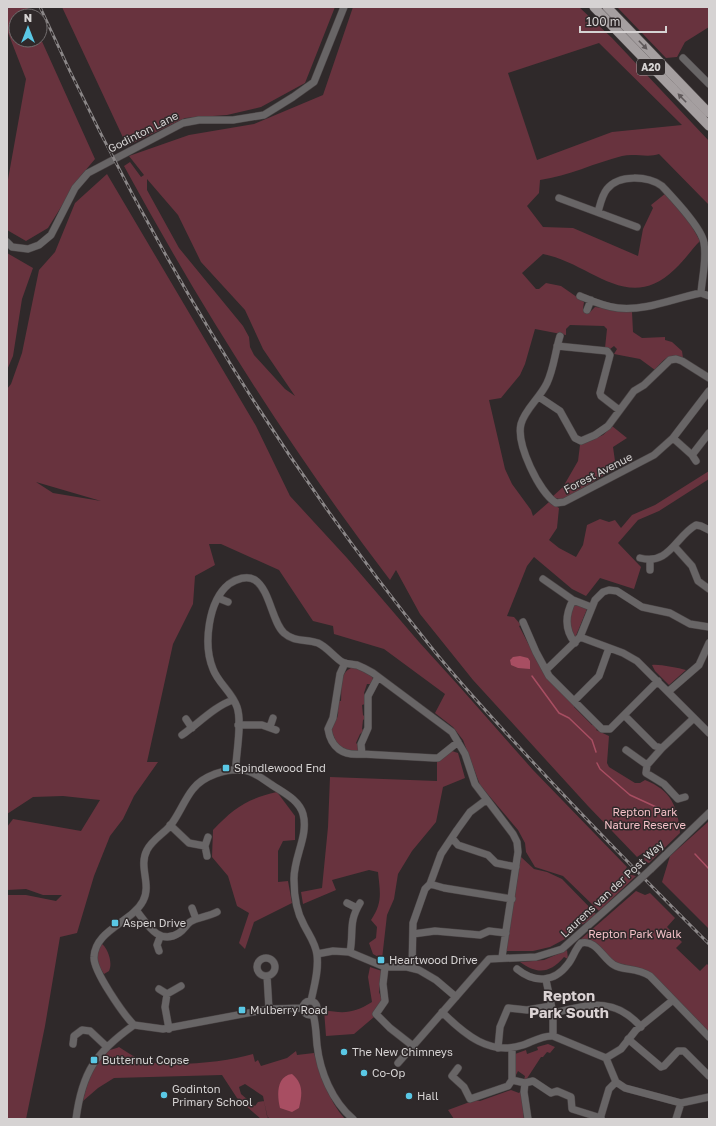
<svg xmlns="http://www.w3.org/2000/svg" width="716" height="1126" font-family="'Golos Text',sans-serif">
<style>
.green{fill:#68333e;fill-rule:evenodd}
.water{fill:#a84e62}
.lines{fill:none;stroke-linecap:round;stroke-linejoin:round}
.stream{stroke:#a84e62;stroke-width:1.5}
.minor-casing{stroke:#4a4445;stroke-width:8}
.major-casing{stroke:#4a4445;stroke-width:10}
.minor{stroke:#686566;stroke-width:7}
.major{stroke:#a59fa0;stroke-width:9}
.rail-casing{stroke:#8b8788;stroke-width:3}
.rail{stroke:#2f292a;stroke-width:1.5;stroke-dasharray:4.5;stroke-linecap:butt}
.minor-bridge-casing{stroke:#4a4445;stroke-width:8;stroke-linecap:butt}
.minor-bridge{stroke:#686566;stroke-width:7}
.oneway{fill:#5e5859}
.poi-dot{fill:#5ac8e5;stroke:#2f292a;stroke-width:1.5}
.labels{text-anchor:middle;stroke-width:3;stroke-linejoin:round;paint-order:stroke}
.shield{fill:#2f292a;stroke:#a4a0a0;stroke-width:1}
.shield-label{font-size:10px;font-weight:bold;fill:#d6d3d3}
.street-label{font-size:11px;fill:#d6d3d3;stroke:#2f292a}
.poi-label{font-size:11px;fill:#d6d3d3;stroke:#2f292a;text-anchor:start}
.park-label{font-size:11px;fill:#f3c0c7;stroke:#2f292a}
.district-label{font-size:15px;font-weight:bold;fill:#dbd3d4;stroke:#2f292a}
</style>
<rect width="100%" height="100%" fill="#2f292a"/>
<!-- green -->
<path class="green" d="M7,7H27L31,16H16V40H40V37L95,159L79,178L48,228L26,241L7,230V185L26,79L7,30Z
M62,7H335L305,83L261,107L227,115L185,118L127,146Z
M353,7H579L612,38L709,141V205L659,154C648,158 634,153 622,156C594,163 569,176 540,180L539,193L527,206L543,227L573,228L638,256L643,229L653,208L651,205L666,193L690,223L700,241C691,250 684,261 675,269C628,315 591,263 543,254L522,273L536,289H539L546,283L561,286L584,302L583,309L590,312L595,307L632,312L633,332L642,338L665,337V340L672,342L682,351L683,358C669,352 662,361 655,370L640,359L614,354L617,349L614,346L610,349L605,348L607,329L604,326L570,325L566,329V335L535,329L525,364L520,375L501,398L489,400L505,469L512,484L531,510L533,516L549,502L559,508L557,528L549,540L559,548L576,557L583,545L587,525L600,519L609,522L615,520L621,528L632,515L655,505L709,471V479L659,511L638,520L618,543L641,567L634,589L600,578L586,596L572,589L534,557L527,566L507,616L514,617L521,625L519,626L529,645H531L552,682L551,683L575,705L574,707L592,725L594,724L597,729L596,730L609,736L607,763L609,767L635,783H640L645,780C671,790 678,807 680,833L649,863L645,862L643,853L637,857L588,806L473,680L420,614L396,570L390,580C290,449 203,311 124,166L130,162L141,177L144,175L129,156L189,135L254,124L323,95ZM599,43L682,125L612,132L537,160L508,73ZM147,179L178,215L201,262L245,310L263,349L295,396L285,389L254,355L250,347L249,337L243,326L179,248L147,190Z
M617,7H709V27L685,42L677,57L666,58Z
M107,174L256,426L290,496L347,558L419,642L458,685L533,770L627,867L623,873L636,876L599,911L563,876L535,867L526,852L525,843L518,830L480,785L463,740L453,727L435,713L445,694L384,649L334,634L333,626L313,621L279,570L221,544H209L215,565L195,576L193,604L173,644L147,762H158L134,796L123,819L110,836L94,876L77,933L60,937L45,1026L26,1119H7V895H26L56,901L62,895H43L26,889L7,890V827L13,819L81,831L100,800L63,796L33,797L7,814V389L11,384L22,353L39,270L55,252L75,203ZM36,482L101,501L53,493Z
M7,253L33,268L22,299L13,356L7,370Z
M612,426L627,438L613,447L616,468L563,500L552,497L563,487L578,461L580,445L603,435Z
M575,603L587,609L575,638C569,625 566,615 575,603Z
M652,665C659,664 678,668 686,670L669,685L655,671Z
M353,667L371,674L373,679L370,684H367L364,693L366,696L365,704L362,705L363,715L366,718L363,720L362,729L364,731L360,734L356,743L359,746V751L355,752L353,750H344L337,745L331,729C334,722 341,716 337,708L339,701H341C342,688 338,673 353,667Z
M452,751L458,753L465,778L443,787L436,822L412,851L398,874L394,899L387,915L382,959L373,954L369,943L376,938L377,927L371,920C383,903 380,892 378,872L369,870L332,880L336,890L303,904L301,892L322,888L328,827L330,777L437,781V760Z
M277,792L295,816V840L283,841L278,851V882L288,881L292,903L254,922L245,949L239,943L249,913L237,906L228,876L212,857L213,830C234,808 246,799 277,792Z
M709,821V929L662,882L670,856Z
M521,857L534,869L547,872L562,879L598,916L581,925L565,939L550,947L533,951H506Z
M636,891L645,895L650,893L675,918L667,927L682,942L676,948L700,971L707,964L709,966V1032L638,968L617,963L606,956L598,947L581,939Z
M101,943C108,948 113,963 109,971L104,974C96,963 95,955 101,943Z
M567,950L568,959L564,957C550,973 538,975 520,962L544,960Z
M370,967L382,971L379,992L382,1000L374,1017L354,1034L326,1036L324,1010C345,1014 354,1013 372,1002L368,977Z
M548,1044L555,1047L550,1053L547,1052L543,1057H541L526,1080H524L525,1076L518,1071L516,1075L513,1074L515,1054L526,1050L527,1054L538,1050L537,1047Z
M119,1047C128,1053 138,1060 149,1062C177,1067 226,1062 253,1054L255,1062L258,1060L261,1066L287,1058L296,1051L297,1055L314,1053C322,1077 328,1100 345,1119H270L267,1116L263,1096L245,1084L239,1087L241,1094L255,1106L258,1102L264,1101L268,1119H261L237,1098L222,1075L114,1078L98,1088L83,1101C86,1087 94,1060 106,1052C110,1049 115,1049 119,1047Z
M511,1090L519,1093L521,1091L524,1119H454L448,1110L475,1100L480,1101Z"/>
<!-- water -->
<path class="water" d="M520,656L528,658L530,661V669L518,668L511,665L510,660L513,657Z
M292,1074C304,1084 302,1095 299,1108L292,1112L280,1108C277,1096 276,1076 292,1074Z"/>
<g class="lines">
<!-- stream -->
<path class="stream" d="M532,676L559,713L569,718L592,740L596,752
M597,763L600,769L630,795L667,812
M695,854L709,869"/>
<defs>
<path id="minor" d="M683,58L709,84
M559,198L637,227
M598,212C600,205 602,195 607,189C619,174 648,176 662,186C673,198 702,228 704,243C707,259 702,278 701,293
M7,242L12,247L28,249L39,245L51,235L75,188L88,173L183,123L199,120H233L264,115L293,97L314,82L344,7
M580,296C592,301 605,307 618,308C647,311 674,298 701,293L709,296
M587,310L591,300
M560,336C555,352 554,368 547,383C540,398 525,409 521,424C516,444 539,492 556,503L564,502L654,455L673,438L709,391
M557,346L607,351L610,355L609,359L600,393L601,396L619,410
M539,397L560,411L575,438L581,441L595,435L608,426L634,391L644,385L670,360L676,359L682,361L709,378
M673,438L692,455L696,461
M692,455L709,433
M674,546L692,566L698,581L709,589
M640,558C669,566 676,536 696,525L701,526L709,530
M650,570V560
M543,579L573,600L591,607
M218,598L228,602
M573,600C565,615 564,629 575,643
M523,622L536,652L549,676L602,729H610L658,681
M580,637L623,653L637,661L709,733
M345,663L340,674L333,718L328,729C331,748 343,756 362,754L361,744L368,728V696L378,677
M546,670L580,637L595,600L603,592L609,590L617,591L642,607L670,613L690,624L709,627
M669,691L699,665L709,643
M574,701L599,676L609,648
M624,715L655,746L662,748L694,718
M186,719L192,728
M238,725H262L276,730
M270,727L273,718
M182,735C199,723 215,706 233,700
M662,748L647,765L646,773L664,784L678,799L685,797
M626,750L647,765
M362,754L434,758H438L458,742
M237,770L236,764C237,749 242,721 237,707C232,692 218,683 213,669C203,645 208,601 229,584C236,579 247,575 255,580C270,590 272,622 284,633C294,642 306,639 318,643C327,647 334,657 342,662C346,664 352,664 357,665C362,667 368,670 373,673L452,732L465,754L475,784L513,834L517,842L518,852L502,957
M170,825L189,843L205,846
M452,838L458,845L488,855L496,863L516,867
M207,856L205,846L208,837
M651,869L709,813
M430,884L444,888L512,899
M347,903L357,908
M192,908L196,919
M136,910C147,924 159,946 179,933C184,930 186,925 190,922C197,917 208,917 217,912
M413,934L435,931L480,935L489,931L506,933
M159,951L157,945L160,937
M350,952C354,931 348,923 360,903
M317,954L333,951L349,952L385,967H407L419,970L436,980L456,997
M257 967a9 9 0 1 1 18 0a9 9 0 1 1-18 0Z
M385,967L383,984L385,1001L376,1014L390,1028L413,1046
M412,968L413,923L425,889L430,884L441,854L457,830L470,812L486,800
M517,969C534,983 554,983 568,964C573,958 575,949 581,943C596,939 603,959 614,965C624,971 636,967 650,976L709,1037
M267,976L269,1009
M546,980L553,1013V1036
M159,989L167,994
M303 1008a7 7 0 1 1 14 0a7 7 0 1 1-14 0Z
M442,1012C465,1035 490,1056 523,1045C532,1042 543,1035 553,1036L606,1058L616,1082L625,1088L681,1103L709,1097
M553,1013C589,1005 614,996 641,1027
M313,1014C316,1024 316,1034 317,1045C320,1072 332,1101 353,1119
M134,1025C124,1015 93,971 94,957C95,930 132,922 143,901C152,884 138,867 147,850C152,840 163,834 170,826C179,815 184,800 193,789C203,776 226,768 243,770C254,771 264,780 272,785C284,793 299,800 303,814C309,836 293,858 294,880C294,896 296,911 304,925C309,935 316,944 317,955C319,971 314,986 311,1001
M134,1025L163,1029L269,1009L303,1008
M169,1029L165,1007L167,994L181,986
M628,1039L661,1067L664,1066L678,1051H684L709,1076
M73,1044L74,1036L82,1030L90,1031L106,1046
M498,1048L500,1027L508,1008L527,1010L551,1006
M606,1058L621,1049L636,1030L673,1000
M398,1063L489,959L536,957L562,949L637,882
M458,1068L452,1076L464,1087L470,1099L508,1086L512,1080V1048
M512,1080L525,1083L533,1081L551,1093L557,1091L571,1097L572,1109L601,1118
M525,1083L524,1092L528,1119
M76,1119C82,1072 96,1052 134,1025
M600,1119L609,1089L616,1082
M676,1119L681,1103"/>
<path id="major" d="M594,7L709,126
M607,7L709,113"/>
</defs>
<!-- minor casing -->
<use href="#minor" class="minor-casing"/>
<!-- major casing -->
<use href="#major" class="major-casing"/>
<!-- minor -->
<use href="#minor" class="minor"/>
<!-- major -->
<use href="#major" class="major"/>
<defs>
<path id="rail" d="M40,7C144,236 273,451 431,647C462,686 497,723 531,760C589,823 649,884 709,944"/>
</defs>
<!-- rail casing -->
<use href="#rail" class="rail-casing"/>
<!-- rail -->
<use href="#rail" class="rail"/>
<defs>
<path id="minor-bridge" d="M637,882L651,869"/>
</defs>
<!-- minor-bridge casing -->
<use href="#minor-bridge" class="minor-bridge-casing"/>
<!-- minor-bridge -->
<use href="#minor-bridge" class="minor-bridge"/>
</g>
<!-- one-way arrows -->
<defs><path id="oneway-solid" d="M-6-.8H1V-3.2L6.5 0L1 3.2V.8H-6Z"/></defs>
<g class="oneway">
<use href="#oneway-solid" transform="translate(643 45) rotate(46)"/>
<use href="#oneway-solid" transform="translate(682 98) rotate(-134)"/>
</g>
<!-- markers -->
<g class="poi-dot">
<rect x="222" y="764" width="8" height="8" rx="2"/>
<rect x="111" y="919" width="8" height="8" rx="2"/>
<rect x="377" y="956" width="8" height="8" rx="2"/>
<rect x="238" y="1006" width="8" height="8" rx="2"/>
<circle cx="344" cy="1052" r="4"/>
<rect x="90" y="1056" width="8" height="8" rx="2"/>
<circle cx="364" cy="1073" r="4"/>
<circle cx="164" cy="1095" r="4"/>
<circle cx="409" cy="1096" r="4"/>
</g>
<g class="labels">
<!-- shield labels -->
<rect class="shield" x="637" y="59" width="28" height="16" rx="3"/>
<g class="shield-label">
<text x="651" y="71">A20</text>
</g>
<!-- street labels -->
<g class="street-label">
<text transform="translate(143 132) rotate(-27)" y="4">Godinton Lane</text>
<text transform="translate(598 473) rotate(-27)" y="4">Forest Avenue</text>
<text transform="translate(612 889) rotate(-43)" y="4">Laurens van der Post Way</text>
</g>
<!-- poi labels -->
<g class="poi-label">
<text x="234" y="772">Spindlewood End</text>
<text x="123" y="927">Aspen Drive</text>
<text x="389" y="964">Heartwood Drive</text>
<text x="250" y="1014">Mulberry Road</text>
<text x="352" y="1056">The New Chimneys</text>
<text x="102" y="1064">Butternut Copse</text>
<text x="372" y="1077">Co-Op</text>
<text x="172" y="1093">Godinton<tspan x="172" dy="13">Primary School</tspan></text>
<text x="417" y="1100">Hall</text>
</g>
<!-- park labels -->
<g class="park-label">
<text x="645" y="816">Repton Park<tspan x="645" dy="13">Nature Reserve</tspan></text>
<text x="635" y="938">Repton Park Walk</text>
</g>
<!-- district labels -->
<g class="district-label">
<text x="569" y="1001">Repton<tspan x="569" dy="17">Park South</tspan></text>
</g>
</g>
<!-- border -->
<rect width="716" height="1126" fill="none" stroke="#d6d3d3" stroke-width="16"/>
<!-- north arrow -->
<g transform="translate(28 28)"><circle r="19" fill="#2f292a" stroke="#726d6e"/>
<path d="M0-3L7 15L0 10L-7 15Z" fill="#5ac8e5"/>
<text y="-6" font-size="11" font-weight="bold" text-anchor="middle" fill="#d6d3d3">N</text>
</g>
<!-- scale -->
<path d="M580 26v6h86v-6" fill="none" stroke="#d6d3d3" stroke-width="2"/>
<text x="586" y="26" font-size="12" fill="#d6d3d3" stroke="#2f292a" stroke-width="3" paint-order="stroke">100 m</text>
</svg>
